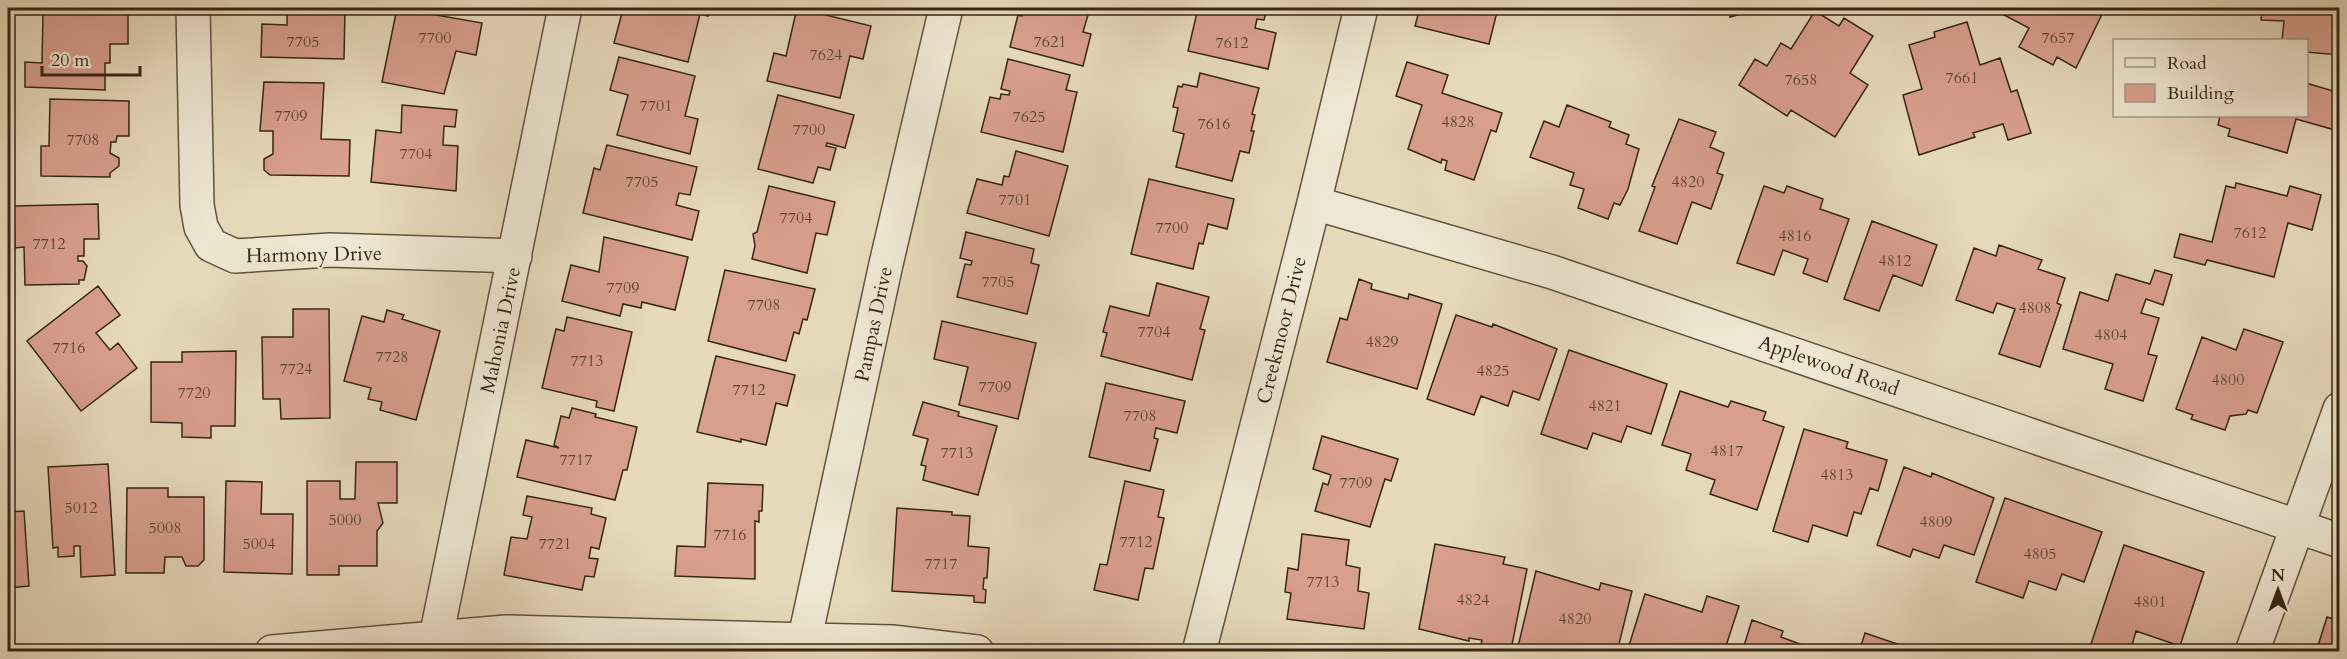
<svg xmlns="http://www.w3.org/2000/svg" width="2347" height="659" font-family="Cardo,serif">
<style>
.building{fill:#d99f8d;stroke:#362614;stroke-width:1.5}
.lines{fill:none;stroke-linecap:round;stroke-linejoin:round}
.minor-casing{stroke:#62533e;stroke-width:36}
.minor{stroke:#efe7d3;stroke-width:33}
.labels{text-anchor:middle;stroke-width:4.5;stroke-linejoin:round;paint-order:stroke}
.number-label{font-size:16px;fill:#5f4432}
.street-label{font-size:20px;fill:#362614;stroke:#efe7d3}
</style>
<rect width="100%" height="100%" fill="#e6dabb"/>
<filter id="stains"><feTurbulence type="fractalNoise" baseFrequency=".00333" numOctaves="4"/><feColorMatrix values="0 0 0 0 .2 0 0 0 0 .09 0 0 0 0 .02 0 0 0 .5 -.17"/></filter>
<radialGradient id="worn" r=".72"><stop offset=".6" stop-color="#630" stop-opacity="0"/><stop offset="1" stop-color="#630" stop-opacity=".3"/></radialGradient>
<!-- building -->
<path class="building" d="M287,8H345L344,59L261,57L262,24L287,25Z
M397,8L482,23L476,55L456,51L444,94L382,82Z
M634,8H710L708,16L700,14L688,62L614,43L623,9L633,12Z
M797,8L871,26L863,59L850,56L840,98L767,81L774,53L786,56Z
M1024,8H1090L1083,32L1091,34L1083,66L1010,47L1018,15L1022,16Z
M1198,8H1267L1264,20L1257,19L1255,28L1276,33L1268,69L1188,51Z
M1420,8H1498L1489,44L1415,26Z
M1702,8H1725L1704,13Z
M1728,8H1764L1730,17Z
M1991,8H2105L2076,68L2057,57L2053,65L2019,47L2029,28Z
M2262,8H2340V55L2306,52V40H2282L2284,21L2261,20Z
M1815,11L1839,26L1844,18L1873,36L1850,73L1868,85L1835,137L1791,110L1787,116L1739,85L1755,59L1767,66L1781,43L1791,49Z
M43,12L128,13V44H110V63H105V90L25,87V62L42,63Z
M1967,22L1980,65L2000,58L2011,92L2017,90L2031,133L2008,140L2003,124L1973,133L1975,137L1919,155L1903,95L1922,89L1909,45L1935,37L1934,32Z
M619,57L695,76L685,116L698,119L690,154L617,135L628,95L610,90Z
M1008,59L1070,75L1066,90L1077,92L1063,152L981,132L990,97L1000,99L1001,94L1009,95L1010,91L1001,89Z
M1407,62L1448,75L1442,93L1502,113L1496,132L1491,130L1474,180L1445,170L1447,161L1442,159L1441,163L1408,149L1422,105L1396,96Z
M1200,73L1259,88L1252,114L1255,115L1251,131H1254L1249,153L1240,151L1232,181L1176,167L1184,134L1173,131L1178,108L1173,107L1178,86L1182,87L1183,84L1197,87Z
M264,82L324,83L321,139L350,140L349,176L270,175L264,170V159L273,154V131H260Z
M2306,83L2340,93V113L2335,130L2296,119L2287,153L2228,136L2230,129L2218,125L2220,116H2306Z
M778,95L854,115L845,148L827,143L826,146L836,148L830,170L818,167L813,183L758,169Z
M50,99L129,101V136H117L116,142H111L110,153L119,158V166L110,173V177L41,176V146H49Z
M402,105L457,110L455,127L444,126L443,145L458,146L456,191L371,182L376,130L401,133Z
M1567,105L1611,122L1609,127L1629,135L1626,144L1639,149L1628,189L1620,205L1614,203L1608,219L1578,208L1584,189L1570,185L1574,173L1530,157L1544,121L1559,127Z
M1679,119L1716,132L1710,147L1724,153L1717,173L1723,175L1711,209L1692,202L1677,244L1639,231L1655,187L1652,186Z
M607,145L697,167L690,195L679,193L676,205L699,211L692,240L583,213L594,168L600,170Z
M1016,151L1068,166L1049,236L967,213L977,179L1002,185L1004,176L1009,177Z
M1149,179L1234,199L1227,229L1208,224L1203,244L1199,243L1193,269L1131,254Z
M2236,183L2287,196L2290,186L2321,195L2312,230L2288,223L2274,277L2207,260L2205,265L2174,257L2180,234L2212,242L2226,186L2235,188Z
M769,186L835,202L827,235L816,233L807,273L752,259L755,246L753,234L757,232Z
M1764,186L1784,193L1787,186L1823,199L1820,209L1849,219L1827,282L1803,273L1808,259L1783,250L1774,275L1737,263Z
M98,204L99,239H84V256H78V261H83L87,266L84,280H79V284L25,285L24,247L15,248L14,206Z
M1872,221L1937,245L1922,286L1893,275L1879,311L1844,299Z
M966,232L1034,249L1031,263L1039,265L1027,314L957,297L965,264L971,265L972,261L960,258Z
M604,237L688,257L675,310L642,302L641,308L623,304L620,316L562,301L571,265L599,272Z
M1999,245L2042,260L2038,269L2065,278L2057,303L2061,305L2040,367L1999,354L2015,309L1997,303L1993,313L1956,300L1974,248L1996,256Z
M725,270L815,289L807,320L803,319L799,334L794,332L786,361L708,341Z
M2155,270L2172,275L2163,305L2146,299L2141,313L2159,318L2148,354L2157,356L2143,401L2105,389L2113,364L2063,349L2080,292L2108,301L2116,274L2150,284Z
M1359,279L1372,284L1371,289L1408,299L1409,294L1442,304L1417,389L1327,362L1340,318L1347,320Z
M1157,283L1209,297L1200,329L1205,330L1192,380L1101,356L1107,333L1103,332L1110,306L1149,316Z
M98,286L120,315L96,333L110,350L118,343L137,368L81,411L27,341Z
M293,309H329L330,418L281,419L280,399H263L262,337H293Z
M387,310L404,315L402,319L440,331L416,420L380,410L382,402L368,399L371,388L344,381L362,316L384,322Z
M1456,315L1492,327L1493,324L1557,349L1539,400L1513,391L1508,406L1481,396L1474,415L1427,399Z
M567,317L632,332L614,411L596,407L597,401L542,388L556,329L564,331Z
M942,321L1036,343L1018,419L959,405L968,367L934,359Z
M2244,329L2283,342L2257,413L2248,410L2246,414L2230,416L2225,430L2191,419L2193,415L2176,409L2202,337L2236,350Z
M1569,350L1667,384L1651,434L1627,426L1621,442L1593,433L1587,449L1541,434Z
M236,351L235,426H211V438L182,437V423L151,422V362H182V352Z
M716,356L795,375L787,406L776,403L766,445L741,439V442L697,432Z
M1106,383L1185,401L1177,433L1156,428L1154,438L1158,439L1150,471L1089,457Z
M1680,391L1728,407L1731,401L1766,412L1763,420L1784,427L1757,510L1710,494L1715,480L1686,470L1691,454L1662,445Z
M923,402L959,412L958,416L997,426L978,495L923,480L926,466L921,465L928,439L913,435Z
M572,408L596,414L595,417L637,427L627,470H623L615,500L517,477L526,440L559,448L554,445L561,416L569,418Z
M1804,429L1848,442L1846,448L1887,460L1878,491L1870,488L1861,514L1854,512L1847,536L1813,525L1808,542L1773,531Z
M1322,436L1398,459L1391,481L1385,479L1370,527L1315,511L1323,483L1328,485L1331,475L1313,469Z
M356,462H397V503H378L383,523L377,531V566H339V575H307V481H340V499H355Z
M108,464L115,575L81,577L80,546H74V556L58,557V547L53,548L48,467Z
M1904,467L1931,477L1932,473L1994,498L1974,555L1944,545L1939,558L1913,549L1910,557L1877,545Z
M226,481L262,482L261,514H293L292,574L224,572Z
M1125,481L1164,490L1158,517L1164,518L1153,569L1145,568L1138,600L1094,590L1100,564L1107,565Z
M708,483L763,485L762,511H759V522L755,521V579L675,576L677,546L705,547Z
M127,488H168V497H204V560L198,566H186L182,557H165L164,573H126Z
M527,496L592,508L591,514L606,518L599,549L591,547L589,558L598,559L594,577L585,576L582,590L504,575L511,537L527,539L532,517L523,515Z
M2005,498L2102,532L2084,582L2062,574L2056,590L2029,581L2023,598L1976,582Z
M897,508L952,512V515L970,516L968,546L989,548L987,578H984L983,589L986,590L985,603L974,602V596L892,591Z
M24,511L29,586L8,588V512Z
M1302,534L1349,540L1346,565L1360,568L1358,591L1369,593L1364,629L1287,619L1291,593L1285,592L1288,568L1298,570Z
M1435,544L1505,557L1503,564L1527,569L1511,650L1481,645L1482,640L1469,638V641L1419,629Z
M2124,545L2204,572L2180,646L2136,631L2130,652H2093L2094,648L2090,647Z
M1536,571L1599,590L1601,583L1632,591L1617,652H1581L1557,646L1556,652L1517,651Z
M1645,594L1702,612L1707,596L1739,606L1724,652H1627Z
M2327,617L2340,621V652H2316Z
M1752,620L1783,631L1781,637L1808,647L1807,652H1742Z
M1865,633L1903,646L1901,652H1859Z"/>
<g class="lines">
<defs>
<path id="minor" d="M193,8L197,205L201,227L211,245L235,256L330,250L515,256
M1314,203L1552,272L2340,541
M804,642L886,264L946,8
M272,652L506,632L892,642L977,652
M433,652L565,8
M1199,652L1314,203L1361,8
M2252,652L2340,409"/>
</defs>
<!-- minor casing -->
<use href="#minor" class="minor-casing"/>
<!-- minor -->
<use href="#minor" class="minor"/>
</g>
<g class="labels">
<!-- number labels -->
<g class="number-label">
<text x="435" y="43">7700</text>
<text x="2058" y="43">7657</text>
<text x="303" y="47">7705</text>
<text x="1050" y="47">7621</text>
<text x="1232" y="48">7612</text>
<text x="826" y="60">7624</text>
<text x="1962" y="83">7661</text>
<text x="1801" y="85">7658</text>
<text x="656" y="111">7701</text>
<text x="291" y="121">7709</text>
<text x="1029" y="122">7625</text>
<text x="1458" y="127">4828</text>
<text x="1214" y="129">7616</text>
<text x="809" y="135">7700</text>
<text x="83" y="145">7708</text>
<text x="416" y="159">7704</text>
<text x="642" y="187">7705</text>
<text x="1688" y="187">4820</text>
<text x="1015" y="205">7701</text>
<text x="796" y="223">7704</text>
<text x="1172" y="233">7700</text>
<text x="2250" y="238">7612</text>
<text x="1795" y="241">4816</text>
<text x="49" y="249">7712</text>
<text x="1895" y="266">4812</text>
<text x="998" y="287">7705</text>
<text x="623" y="293">7709</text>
<text x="764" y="310">7708</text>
<text x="2035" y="313">4808</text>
<text x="1154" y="337">7704</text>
<text x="2111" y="340">4804</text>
<text x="1382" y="347">4829</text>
<text x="69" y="353">7716</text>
<text x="392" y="362">7728</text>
<text x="587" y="366">7713</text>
<text x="296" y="374">7724</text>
<text x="1493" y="376">4825</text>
<text x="2228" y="385">4800</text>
<text x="995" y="392">7709</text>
<text x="749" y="395">7712</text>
<text x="194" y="398">7720</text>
<text x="1605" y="411">4821</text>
<text x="1140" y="421">7708</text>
<text x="1727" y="456">4817</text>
<text x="957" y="458">7713</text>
<text x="576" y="465">7717</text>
<text x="1837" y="480">4813</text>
<text x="1356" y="488">7709</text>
<text x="81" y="513">5012</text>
<text x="345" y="525">5000</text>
<text x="1936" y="527">4809</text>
<text x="165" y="533">5008</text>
<text x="730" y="540">7716</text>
<text x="1136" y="547">7712</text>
<text x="259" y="549">5004</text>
<text x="555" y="549">7721</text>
<text x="2040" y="559">4805</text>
<text x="941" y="569">7717</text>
<text x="1323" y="587">7713</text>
<text x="1473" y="605">4824</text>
<text x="2150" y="607">4801</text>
<text x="1575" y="624">4820</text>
</g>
<!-- street labels -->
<g class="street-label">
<text transform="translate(314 254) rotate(-1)" y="7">Harmony Drive</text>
<text transform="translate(873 324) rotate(-78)" y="7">Pampas Drive</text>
<text transform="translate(500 330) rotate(-78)" y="7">Mahonia Drive</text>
<text transform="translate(1281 330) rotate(-76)" y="7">Creekmoor Drive</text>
<text transform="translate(1829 365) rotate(19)" y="7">Applewood Road</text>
</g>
</g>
<!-- margin -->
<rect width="2347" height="659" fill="none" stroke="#e6dabb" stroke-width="30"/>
<rect x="9" y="9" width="2329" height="641" fill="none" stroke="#362614" stroke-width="3"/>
<rect x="15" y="15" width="2317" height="629" fill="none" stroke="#362614" stroke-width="1.5"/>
<!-- legend -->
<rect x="2113" y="39" width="195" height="78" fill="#efe7d3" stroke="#a59a87" stroke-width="1.5"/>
<rect x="2125" y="58" width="30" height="9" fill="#efe7d3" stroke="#a59a87" stroke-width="1.5"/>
<text x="2167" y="69" font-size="18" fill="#362614">Road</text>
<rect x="2125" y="84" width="30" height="18" fill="#d99f8d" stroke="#a59a87" stroke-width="1.5"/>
<text x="2167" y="99" font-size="18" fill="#362614">Building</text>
<!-- north arrow -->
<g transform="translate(2278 590)" stroke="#efe7d3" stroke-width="4.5" paint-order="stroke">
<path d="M0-4.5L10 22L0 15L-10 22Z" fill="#362614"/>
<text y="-9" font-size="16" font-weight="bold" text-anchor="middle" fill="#362614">N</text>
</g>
<!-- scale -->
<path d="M42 66v9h98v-9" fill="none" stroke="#362614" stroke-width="3"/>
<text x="51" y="66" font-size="18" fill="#362614" stroke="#efe7d3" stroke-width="4.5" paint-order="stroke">20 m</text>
<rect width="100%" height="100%" filter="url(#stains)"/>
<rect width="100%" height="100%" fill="url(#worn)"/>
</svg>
